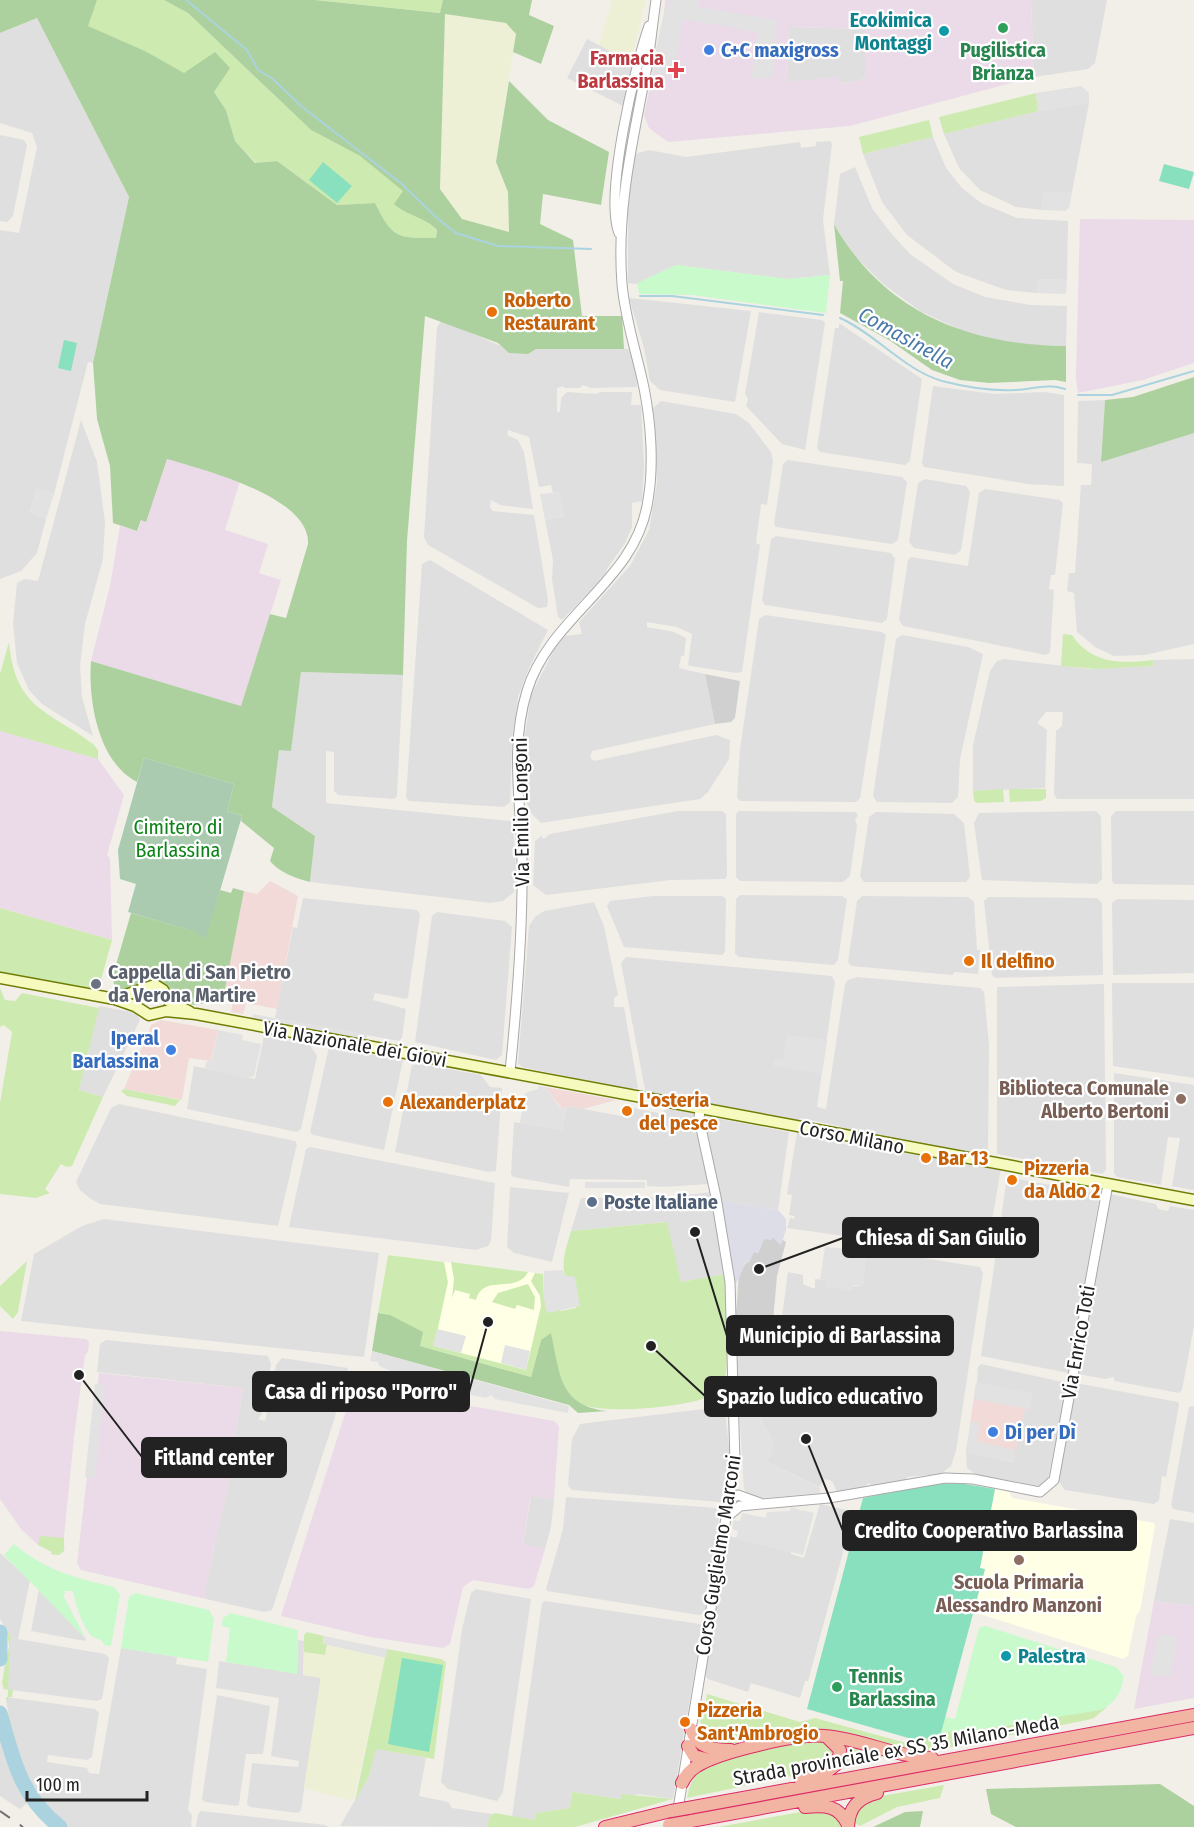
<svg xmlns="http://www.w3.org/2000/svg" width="1194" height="1827" font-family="'Fira Sans Condensed',sans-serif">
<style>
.residential{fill:#e0dfdf}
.commercial{fill:#f2dad9}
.industrial{fill:#ebdbe8;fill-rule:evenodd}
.education{fill:#ffffe5}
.religious{fill:#d0d0d0}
.farmland{fill:#eef0d5}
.grass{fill:#cdebb0}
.forest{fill:#add19e}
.cemetery{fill:#aacbaf}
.park{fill:#c8facc}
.pitch{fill:#88e0be}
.parking{fill:#e2e2e2}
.plaza{fill:#dddde8}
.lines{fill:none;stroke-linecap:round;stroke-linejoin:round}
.stream{stroke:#aad3df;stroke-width:2}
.river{stroke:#aad3df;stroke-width:15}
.tertiary-casing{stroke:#a9a9a9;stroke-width:11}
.secondary-casing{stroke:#707d05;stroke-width:13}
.trunk-casing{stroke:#dc2a67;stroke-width:14}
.tertiary{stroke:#fff;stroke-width:9}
.secondary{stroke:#f7fabf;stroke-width:10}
.trunk{stroke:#f2b4a3;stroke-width:12}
.rail{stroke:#707070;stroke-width:2;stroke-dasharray:12 12;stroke-linecap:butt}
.trunk-bridge-casing{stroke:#dc2a67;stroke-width:14;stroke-linecap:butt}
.trunk-bridge{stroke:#f2b4a3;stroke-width:12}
.leisure-dot{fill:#2e9e5b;stroke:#fff;stroke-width:2}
.culture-dot{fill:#0f9aa8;stroke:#fff;stroke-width:2}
.shop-dot{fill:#3f7fe0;stroke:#fff;stroke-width:2}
.health-dot{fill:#e0444e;stroke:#fff;stroke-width:2}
.food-dot{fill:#e8710a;stroke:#fff;stroke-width:2}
.worship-dot{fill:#6b7280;stroke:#fff;stroke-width:2}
.education-dot{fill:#8d6e63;stroke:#fff;stroke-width:2}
.service-dot{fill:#5c6f8a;stroke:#fff;stroke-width:2}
.labels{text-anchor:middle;stroke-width:4.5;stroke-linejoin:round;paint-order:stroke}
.culture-label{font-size:20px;font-weight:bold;fill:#0d838f;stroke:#fff;text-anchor:end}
.shop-label{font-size:20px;font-weight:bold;fill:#366cbe;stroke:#fff;text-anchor:start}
.leisure-label{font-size:20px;font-weight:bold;fill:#27864d;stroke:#fff}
.health-label{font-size:20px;font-weight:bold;fill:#be3a42;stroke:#fff;text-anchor:end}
.food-label{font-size:20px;font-weight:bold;fill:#c56008;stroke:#fff;text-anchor:start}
.street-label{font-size:20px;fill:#222;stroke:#fff}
.park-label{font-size:20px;fill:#0c8416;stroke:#fff}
.worship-label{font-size:20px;font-weight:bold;fill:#5b616d;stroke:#fff;text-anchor:start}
.education-label{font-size:20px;font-weight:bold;fill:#785e54;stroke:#fff;text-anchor:end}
.service-label{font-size:20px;font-weight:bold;fill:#4e5e75;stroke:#fff;text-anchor:start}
.water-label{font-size:21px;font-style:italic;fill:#4a7aab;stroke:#fff}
.leader{fill:none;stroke:#222;stroke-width:2}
.callout-dot{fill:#222;stroke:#fff;stroke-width:2}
.callout{fill:#222;stroke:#222;stroke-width:2}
.callout-label{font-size:21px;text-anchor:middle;font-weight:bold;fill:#fff}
</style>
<rect width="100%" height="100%" fill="#f2efe9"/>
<!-- residential -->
<path class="residential" d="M1031,0H1107L1095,63L1088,69L1034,77Z
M37,18L129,197L93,363L88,362L54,494L37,489L30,512L46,519L37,553L21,571L0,579V230L19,233L37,147L32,133L0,123V33Z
M789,27L865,29V79L839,84V78L787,82Z
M587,39L634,63L625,107L567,78Z
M1089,103L1072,192L1043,193L1042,210L1016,207L980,190L959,168L944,134L1038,111Z
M0,135L24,140L27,145L13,216L7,222L0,221Z
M933,137L946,168L962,188L981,203L1017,218L1068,221L1067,280L1038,279L1037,293L1006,290L956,272L907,235L882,202L863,154Z
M830,141L832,144L823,220L830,275L788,279L676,265L636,284L628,283V201L633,158L638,153L649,150L686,157L800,142L801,148L816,146V142Z
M855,167L872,208L890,232L910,254L953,284L985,297L1030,305L1067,306L1066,346L1020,345L969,334L920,311L883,284L852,253L834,224L840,174Z
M629,298L751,311L735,402L660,390L650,381L644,348Z
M759,312L822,320L825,323L805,450L782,444L746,406L748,399L745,394Z
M442,320L496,344L528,354L536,348L629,349L631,356L634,357L637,387L591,388L583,385L580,388H564V386L557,388V412H560L561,398L567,392L597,394L600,392H632L631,405H641L644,465L642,501L632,503V527L625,543L607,569L606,575L562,620L558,617L552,579L553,560L545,520L564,516L559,492L553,493L551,485L539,487L529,437L508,430L507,435L518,440L524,452L533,509L500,505L491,500L490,507L493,511L534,515L548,600L547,607L538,608L428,545L424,537L437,327Z
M839,323L922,379L910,461L905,465L820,452L817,448L835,328H839Z
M933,386L995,394L1044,392L1064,395V486L1028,484L924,467L922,463Z
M1105,400L1101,461L1194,433V644L1145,655L1114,656L1095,647L1077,632L1074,593L1067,591L1069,573H1075L1081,485H1091L1092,464L1077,463L1078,401Z
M661,401L736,414L749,423L771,452L773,461L767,505L761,504L756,543L760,545L742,672L736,673L690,666L688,665L692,634L677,627L647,622V627L674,632L686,638L684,656H681L679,668L705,674L715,724L592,751L590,757L594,761L716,735L730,740L729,759L708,792L700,799L541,823L531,813L522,791V754L531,695L555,648L565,636L582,634L579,622L630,566L649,530L657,483L653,408Z
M81,420L97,462L105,522L103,559L85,624L80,666L82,697L93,736L42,704L29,690L17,663L13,623L17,583L25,579L38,581Z
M788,460L902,477L907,482L898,540L892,544L776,527L774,524L783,464Z
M925,479L966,486L970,492L961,550L955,555L914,548L909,542L918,483Z
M985,489L1060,500L1063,503L1055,575H1051L1049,589L1054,590L1050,652L1046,655L903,626L899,620L908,560L911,557L968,566L979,493Z
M776,536L891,553L895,559L887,619L882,623L765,605L762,600L771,539Z
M430,560L548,630L530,666L518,697L512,740L510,802L504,807L409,801L406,797L422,564Z
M765,615L882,632L886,635L860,798L856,802L740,801L737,798L740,749L755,647L759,619Z
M902,635L968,647L983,654L960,759L958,797L952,803L877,802L873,796L896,639Z
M1004,659L1090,669L1153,666V660L1194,659V799H1057L1054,794L1056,731L1062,726L1063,712H1046L1037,723L1047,730L1045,788L973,791V745L990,671L997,661Z
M301,672L403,675L397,796L394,799L338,795L334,791V752L326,751V803L510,821L513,824L516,869L514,892L503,901L491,903L310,882L315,836L272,807L279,749L291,750Z
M678,811H722L726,814L727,876L725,879L671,880L546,895L533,885L535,841L541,836L544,839L550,834Z
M739,811L855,812L858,815L855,820L857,826L850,876L843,882L740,881L736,877V814Z
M1096,811L1101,816L1102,879L1097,884L982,880L974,823L979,813Z
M1116,811H1194V885L1114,884L1112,881L1111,816Z
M876,812L954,814L964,823L970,877L966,882H864L860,877L869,817Z
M740,895L842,896L847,899L838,960L834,965L739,957L735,953L736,899Z
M653,896H722L726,899L725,952L722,955L624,947L607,906L610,901Z
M862,896L968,897L974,902L977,950H980L978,974L954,972L953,975L851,966L848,962L857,901Z
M988,897L1097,898L1102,903L1103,975L995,978L992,975L984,901Z
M303,898L417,910L420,914L408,997L406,999L375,993L373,1000L406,1009L402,1038L399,1041L275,1018L293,927L297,928Z
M1117,899L1194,900V973L1113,975L1112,903Z
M594,902L604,926L618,995L614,998V1007H624L638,1088L628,1089L522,1067L518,1063L529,926L535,917L544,911Z
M437,912L505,921L512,927L502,1055L496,1060L415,1042L432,916Z
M626,957L832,976L835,982L817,1107L826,1109L845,984L848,980L857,977L980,988L984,992L989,1045L988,1150L982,1155L839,1129V1126L800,1118L798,1122L646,1095L621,963Z
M1112,983H1194V1078L1113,1066Z
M1104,984L1106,1170L1102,1174L997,1154V987Z
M99,1006L136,1013L140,1020L103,1097L79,1090Z
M264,1036L310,1045L317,1056L301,1129L297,1132L187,1109L194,1066L255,1079Z
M329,1047L403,1060L384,1150L313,1135L310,1132Z
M421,1064L481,1075L490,1087L502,1088L496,1171L489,1172L395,1152L412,1065Z
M1114,1073L1194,1085V1190L1172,1186L1180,1138L1168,1137L1161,1185L1117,1177L1114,1173Z
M119,1104L295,1141L297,1144L278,1226L100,1204L91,1199L80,1190L76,1182L111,1108Z
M567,1106L621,1116L624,1106L663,1114L665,1109L695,1112L710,1184L663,1187L647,1186V1180L570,1179L569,1187L513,1177L511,1174L514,1122L562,1130Z
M703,1116L789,1132L778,1210L722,1201L719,1198Z
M797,1132L843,1144L1001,1168L986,1256L787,1228L790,1218L794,1219L795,1216L789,1215L792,1195L787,1194Z
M310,1147L495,1183L491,1241L488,1246L476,1250L289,1227L306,1149Z
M1007,1177L1100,1194L1069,1373L981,1356Z
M510,1187L569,1193L552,1262L514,1253L507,1247Z
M712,1192L726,1274L681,1282L666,1222L571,1231L581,1198L665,1197Z
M1110,1194L1156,1204L1158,1209L1168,1211L1170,1206L1194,1210V1326L1182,1390L1179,1393L1114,1381V1377L1105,1379L1078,1374Z
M104,1219L379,1253L364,1357L21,1321L34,1254L82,1226Z
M867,1249L980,1267L983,1273L956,1451L951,1466L941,1474L907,1477L906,1480L873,1486L869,1483L863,1487L837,1492L832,1481L825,1479L819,1487L767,1462L774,1445L758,1412L753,1386L738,1387L736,1315L773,1321L771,1346L778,1347L788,1272L803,1275V1284L812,1288H815V1279L826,1280L825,1287L862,1286Z
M106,1340L268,1356L271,1364L262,1414L258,1419L265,1421L276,1365L282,1358L348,1368L334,1420L272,1610L264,1612L206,1599V1584L226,1495L243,1388L97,1372L100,1344Z
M981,1364L1067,1383L1048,1479L1040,1486L977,1475L967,1468L966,1452L1012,1462L1025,1408L1032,1394L977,1383L978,1367Z
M1076,1383L1178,1402L1179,1405L1166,1477L1162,1476L1159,1500L1154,1504L1065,1490L1058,1480Z
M1194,1406V1513L1173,1509L1171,1505L1189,1407Z
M712,1408L725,1412L729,1447L731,1467L724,1499L720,1502L572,1490L568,1485L572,1439L580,1424Z
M531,1496L554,1499L551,1527L545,1549L523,1545Z
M566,1497L717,1508L720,1512L705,1613L699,1615L547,1591L546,1589L563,1529Z
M820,1504L854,1512L808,1681H805L800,1698L751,1683L748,1692L708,1679L705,1675L729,1536L791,1552V1554L804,1558Z
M1170,1519L1194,1523V1606L1154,1601Z
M0,1553L30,1580L18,1639L105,1654L109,1658L102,1699L97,1701L3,1689L4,1669L11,1637L0,1619Z
M39,1589L86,1639L85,1641L31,1631Z
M476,1589L531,1599L503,1792L497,1801L448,1789L441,1782L462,1629L471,1593Z
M545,1601L700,1624L702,1627L673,1799L638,1794L622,1799L572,1792L570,1808L537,1813L535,1820L510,1827L340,1826L369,1776L376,1748L426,1758L419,1796L448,1802L452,1808L512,1817L542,1603Z
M298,1640L304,1641L303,1674L321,1677L301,1810L298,1813L250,1807L247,1804L252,1763L298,1767L299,1761L271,1756L279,1698L216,1688L219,1661L297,1673Z
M121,1648L177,1657L176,1664L207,1669L188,1810L192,1815L191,1827H67L45,1807L26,1781L10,1725L6,1697L95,1709L99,1713L92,1757L87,1760L48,1755L47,1762L87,1768L89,1773L99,1774Z
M217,1695L270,1706L263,1754H246L239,1804L237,1806L205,1802L202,1799Z
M0,1730L16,1781L27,1803L20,1809L0,1796Z
M201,1811L326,1825L328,1827H196L198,1814Z"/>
<!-- commercial -->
<path class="commercial" d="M270,881L298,896L277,1009L246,1003L243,1014L231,1012L233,1001L223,999L244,891L257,894Z
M161,1020L218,1030L211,1061L189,1058L182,1100L124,1089L151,1025Z
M545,1087L616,1100L583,1109L567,1106L566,1109L561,1108Z
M976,1383L1033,1394L1030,1409L1025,1408L1013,1462L966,1452Z"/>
<!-- industrial -->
<path class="industrial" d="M665,0H1031L1034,77L850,126L668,142L649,128L644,115L664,19ZM789,27L865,29V79L840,84L839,77L787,82Z
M1080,219L1194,220V363L1143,380L1078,393L1076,377Z
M167,458L240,481L225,530L268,544L259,573L281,580L241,706L91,661L110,586L120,526L137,531Z
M0,731L98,759L124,795L107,855L110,858L112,940L0,908Z
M0,1331L86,1339L89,1342L88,1352L85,1355L74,1437L63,1546L65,1548L59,1555L51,1554L52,1552L38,1545L21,1529L0,1499Z
M99,1373L243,1388L226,1495L206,1584V1599L81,1570L77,1563Z
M355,1382L376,1387V1389L554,1421L559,1426L554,1499L531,1496L530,1499L523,1544L545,1549L534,1586L529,1589L473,1580L463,1587L450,1644L443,1648L370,1637L281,1616Z
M1154,1601L1194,1606V1698L1134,1709Z"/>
<!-- education -->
<path class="education" d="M388,1255L543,1274V1294L551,1333L531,1377L420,1346L390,1315L378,1313Z
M995,1489L1009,1492L1012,1498L1154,1523L1155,1526L1140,1611L1136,1616L1128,1656L1123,1659L973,1612L985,1570L980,1568Z"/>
<!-- religious -->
<path class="religious" d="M705,674L740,681L735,718L731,722L715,724Z
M773,1237L780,1244L783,1240L786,1242L777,1276L773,1321L736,1315L739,1273L754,1252L758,1253L764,1239Z"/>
<!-- farmland -->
<path class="farmland" d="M612,0H646L631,61L599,45Z
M445,14L506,23L516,34L496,162L508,192L509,232L462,219L440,189Z
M327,1644L386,1658L353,1801L304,1788L321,1678L303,1675L304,1652L325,1655Z"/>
<!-- grass -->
<path class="grass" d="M97,0H164L188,13L311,130L360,156L404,191L395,204C407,216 425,217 437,230L436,238C397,238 393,239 375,203L337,205L277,161L256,163L235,141L226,110L214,92L145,51L87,26Z
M315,0H443L441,13Z
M1036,93L1038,111L944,134L939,117Z
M929,120L933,137L863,154L859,137Z
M1063,634L1072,635C1091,664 1122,664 1153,660V666L1097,669L1061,666Z
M9,642C15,709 48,710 93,744L98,750V759L0,731V674Z
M1003,789L1004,802L977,803L974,801L973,791Z
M1009,789H1046V798L1041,801L1010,802Z
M0,908L112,940L99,987L96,990L0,972Z
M0,988L5,1000L15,1001L22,993L99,1008L79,1090L103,1097L72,1166L66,1167L61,1164L45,1189L50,1193L36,1198L0,1194V1103L12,1032L4,1025L0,1027Z
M124,1089L180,1100L175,1106L127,1096L121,1091Z
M667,1222L681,1282L726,1274C727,1289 729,1369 725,1379C723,1383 717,1391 714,1394C696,1407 593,1417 576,1401C558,1385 556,1356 551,1334L541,1340L531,1377L420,1346L390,1315L378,1313L388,1255L444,1262L448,1282L434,1346L526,1370L541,1306L540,1296L531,1281L535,1273L543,1274V1294L561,1311L576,1308C562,1270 559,1270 571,1231Z
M27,1261L18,1312L13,1319L0,1306V1286Z
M451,1262L528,1272C516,1295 483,1273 476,1300L469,1298L470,1294L455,1290L452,1298L454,1279Z
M528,1284L535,1297L534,1310L517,1305L515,1309L492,1302L498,1293Z
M40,1536L64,1538V1551L59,1555L51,1554L52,1552L38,1545Z
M2,1622L11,1637L2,1683L4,1689L13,1690L12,1697H6L12,1733C0,1693 19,1652 2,1622Z
M307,1632L324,1636L323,1643L327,1644L325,1655L304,1652V1635Z
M387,1649L441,1659L446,1662L434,1759L376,1749L369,1776L355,1801Z
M707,1694L800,1722L815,1718L910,1744L912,1740L919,1741L941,1733L1004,1726L1107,1707L1094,1718L1087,1720L932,1751L920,1752L869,1743L764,1740L716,1745L702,1737L700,1717L704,1715Z
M816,1740L832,1744L836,1759L820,1770L687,1798C689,1788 691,1780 698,1773C718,1755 788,1745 816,1740Z
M842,1742L887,1756L844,1765Z
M944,1785L940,1798L897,1807L860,1826L854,1823L855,1809L876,1797Z
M572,1792L621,1799L622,1794L673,1799L575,1827H487L490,1816L495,1813L535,1820L536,1813L570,1808Z
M817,1809C829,1811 840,1814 842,1827H718Z"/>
<!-- forest -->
<path class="forest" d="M0,0H97L88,26L145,51L184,73L215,52L230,68L214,92L226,110L235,141L255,163L277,161L337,205L375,203C393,239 397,238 436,238L437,230C425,217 407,216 394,204L403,191L360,156L311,130L188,13L164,0H315L440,13L443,0H532L529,15L554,26L541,64L513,52L516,34L506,23L445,14L440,189L462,219L509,232L508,192L496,162L509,81L548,120L609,152L601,205L543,194L540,224L573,240L582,316H622L624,349H536L528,354L509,353L498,343L425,316L407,541L403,675L301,672L291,751L279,750L272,807L315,836L310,882C295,878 280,873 270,861L274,848L241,821L242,816L227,811L234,784L144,758L137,782C98,762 88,700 91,661L241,706L270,614L286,618L308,544C311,497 204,470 167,459L146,522L141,520L137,531L113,523L110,466L97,419L93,363L129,197L37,18L0,33Z
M834,224C884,313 969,345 1066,346V382L1055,380L989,383L960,380L932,370L889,340L840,313L843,281H840Z
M1194,377V433L1101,462L1105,400L1133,397Z
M233,888L244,891L223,999C214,997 212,1000 204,1003C183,1010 167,993 153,980L125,991L114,985L113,975L131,913L198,932L205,937L220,890L231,893Z
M378,1313L390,1315L423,1332L420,1346L531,1377L541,1340L551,1333C560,1373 559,1406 607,1411L578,1413L569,1405L372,1351Z
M1160,1784L1194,1806V1827H1016L991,1814L986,1789Z
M923,1811L920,1827H873L905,1812Z"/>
<!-- cemetery -->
<path class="cemetery" d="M144,758L234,784L227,811L242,816L206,938L197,935V932L128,912L136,884L120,879L118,850Z"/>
<!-- park -->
<path class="park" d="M676,265L788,279L830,275L826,313L691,295L639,294L637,283Z
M14,1544C44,1570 76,1578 114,1587L120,1595L111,1646L104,1645C101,1637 99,1641 93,1637C83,1630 75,1602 73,1591H65L64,1597L86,1639L4,1555Z
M135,1593L209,1610L214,1619L208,1662L121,1648L129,1597Z
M231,1613L298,1630L297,1674L226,1662L230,1628L222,1626L223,1618Z
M985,1626L1116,1667L1123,1675C1124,1690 1114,1705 1100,1710L1004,1726L941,1733L945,1717L955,1719L979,1628Z"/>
<!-- pitch -->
<path class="pitch" d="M323,162L352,186L337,203L309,180Z
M1164,164L1194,172L1189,189L1159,181Z
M64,340L77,343L71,371L58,368Z
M937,1483L965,1484L995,1489L980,1568L985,1569L941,1733L919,1741L807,1709L863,1498Z
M402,1658L443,1665L429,1752L388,1744Z"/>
<!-- parking -->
<path class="parking" d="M665,0H698V7L777,20L773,78L751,79L758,32L683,19L673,76L651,72L665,8H668L669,2Z
M1081,86L1089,93V103L1038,111L1036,93Z
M1043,192H1072L1069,208L1065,211L1042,210Z
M1038,279L1067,280L1066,294L1037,293Z
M37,489L54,494L46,519L30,513Z
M560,492L564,516L545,520L540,494Z
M253,1014L367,1035L366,1041L252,1020Z
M218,1030L243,1035L242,1040L261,1044L254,1076L246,1078L205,1068L206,1062L212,1060Z
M786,1035L827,1040L822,1074L773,1066L774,1059L783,1060Z
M538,1086L545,1087L560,1108L566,1109L562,1130L520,1123L525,1093L538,1089Z
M585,1182H645V1188H585Z
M825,1247L867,1250L862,1286L854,1285L853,1291L825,1287V1280L820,1279Z
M563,1270L564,1275L575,1277L580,1306L547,1313L543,1294L544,1271Z
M437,1329L466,1336L461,1353L433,1346Z
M505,1345L530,1351L526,1370L501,1363Z
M372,1351L569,1406L568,1413L495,1399L491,1395L486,1398L425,1385L379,1366L378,1362L370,1361Z
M976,1383L1033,1394L1030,1409L979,1400L974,1397Z
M95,1384L105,1385L95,1478L85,1477Z
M753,1386L758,1412L774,1444L773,1453L767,1462L820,1488V1493L761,1498L749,1495L744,1489L738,1387Z
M971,1421L980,1423L977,1441L1015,1450L1013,1462L966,1452Z
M791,1507L800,1510L799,1515L801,1510L814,1513L803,1555L736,1538L738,1531L732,1529L734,1520L740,1521L742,1513L766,1518L767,1512L790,1511Z
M1164,1634L1177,1636L1171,1677L1151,1675L1156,1639Z
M324,1636L387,1649L386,1658L323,1644Z"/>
<!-- plaza -->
<path class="plaza" d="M719,1198L723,1201L778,1210L786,1219V1230L781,1245L773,1237L771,1240L764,1239L758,1253L754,1252L749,1263L746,1262L737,1282H726Z"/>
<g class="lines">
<!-- stream -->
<path class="stream" d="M186,0L247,50L258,70L273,79L301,106L402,184L438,219L456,233L498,246L591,249
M640,296H672L823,315
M840,318C876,334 904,370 942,381C965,387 992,391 1015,390C1033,389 1048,383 1065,389
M1078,395H1112L1194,371"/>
<!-- river -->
<path class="river" d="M0,1632V1659
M0,1713C13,1759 20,1796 60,1827"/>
<defs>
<path id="tertiary" d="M619,233C604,196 635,66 649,26
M510,1072C517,1003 523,933 522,864C522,806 509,749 527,691C550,615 637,581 648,500C654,465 651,423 644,388C637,354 625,319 622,284C616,207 634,136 648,61C651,41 653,20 656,0
M730,1499L738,1495L760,1503
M728,1516L740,1506L829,1498L945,1478L973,1479L1040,1492L1054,1480L1108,1184
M677,1815L735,1463L730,1282L716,1197L699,1119L700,1109"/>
<path id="secondary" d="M0,978L115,999L135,1006L149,1015L166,1011L196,1014L1194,1200
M114,999L155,985L163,990L169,1001L190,1012"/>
<path id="trunk" d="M691,1729C697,1748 714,1750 731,1750
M688,1746L694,1756L709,1760
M800,1779L824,1774L838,1763L840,1750L827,1737
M682,1783C686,1775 690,1770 697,1766C719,1752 799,1733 825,1736C862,1739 895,1757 932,1758
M805,1807C825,1805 839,1805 848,1825
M688,1808L1194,1715
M686,1822L1194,1728
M605,1827L671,1811
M848,1827C849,1807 858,1798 877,1793"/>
</defs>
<!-- tertiary casing -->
<use href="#tertiary" class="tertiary-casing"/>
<!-- secondary casing -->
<use href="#secondary" class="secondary-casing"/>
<!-- trunk casing -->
<use href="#trunk" class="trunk-casing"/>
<!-- tertiary -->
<use href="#tertiary" class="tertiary"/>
<!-- secondary -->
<use href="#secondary" class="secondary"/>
<!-- trunk -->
<use href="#trunk" class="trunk"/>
<!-- rail -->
<path class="rail" d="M0,1811L23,1827"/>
<defs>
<path id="trunk-bridge" d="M671,1811L688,1808
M669,1825L686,1822"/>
</defs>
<!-- trunk-bridge casing -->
<use href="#trunk-bridge" class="trunk-bridge-casing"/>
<!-- trunk-bridge -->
<use href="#trunk-bridge" class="trunk-bridge"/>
</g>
<!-- markers -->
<g class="leisure-dot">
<circle cx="1003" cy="28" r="6"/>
<circle cx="837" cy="1687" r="6"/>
</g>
<g class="culture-dot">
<circle cx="944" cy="31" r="6"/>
<circle cx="1006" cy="1656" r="6"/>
</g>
<g class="shop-dot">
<circle cx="709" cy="50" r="6"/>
<circle cx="171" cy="1050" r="6"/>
<circle cx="993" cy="1432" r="6"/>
</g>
<path class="health-dot" d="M673 61h6v6h6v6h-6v6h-6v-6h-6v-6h6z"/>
<g class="food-dot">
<circle cx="492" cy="312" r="6"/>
<circle cx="969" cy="961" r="6"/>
<circle cx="388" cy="1102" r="6"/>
<circle cx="627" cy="1111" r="6"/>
<circle cx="926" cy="1158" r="6"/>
<circle cx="1012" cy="1180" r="6"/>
<circle cx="685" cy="1722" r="6"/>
</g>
<circle class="worship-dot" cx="96" cy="984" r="6"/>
<g class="education-dot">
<circle cx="1181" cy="1099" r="6"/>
<circle cx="1019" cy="1560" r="6"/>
</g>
<circle class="service-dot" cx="592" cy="1202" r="6"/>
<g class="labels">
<!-- culture labels -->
<g class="culture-label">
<text x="932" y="27">Ecokimica<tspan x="932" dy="23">Montaggi</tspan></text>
<text x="1018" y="1663" text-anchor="start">Palestra</text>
</g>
<!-- shop labels -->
<g class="shop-label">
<text x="721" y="57">C+C maxigross</text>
<text x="159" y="1045" text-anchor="end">Iperal<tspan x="159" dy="23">Barlassina</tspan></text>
<text x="1005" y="1439">Di per Dì</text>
</g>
<!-- leisure labels -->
<g class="leisure-label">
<text x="1003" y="57">Pugilistica<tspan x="1003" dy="23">Brianza</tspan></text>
<text x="849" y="1683" text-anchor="start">Tennis<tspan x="849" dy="23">Barlassina</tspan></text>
</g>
<!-- health labels -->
<g class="health-label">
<text x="664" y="65">Farmacia<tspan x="664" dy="23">Barlassina</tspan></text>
</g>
<!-- food labels -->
<g class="food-label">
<text x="504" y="307">Roberto<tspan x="504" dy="23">Restaurant</tspan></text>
<text x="981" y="968">Il delfino</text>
<text x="639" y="1107">L'osteria<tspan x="639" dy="23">del pesce</tspan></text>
<text x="400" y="1109">Alexanderplatz</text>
<text x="938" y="1165">Bar 13</text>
<text x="1024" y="1175">Pizzeria<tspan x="1024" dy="23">da Aldo 2</tspan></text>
<text x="697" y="1717">Pizzeria<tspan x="697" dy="23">Sant'Ambrogio</tspan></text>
</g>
<!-- street labels -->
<g class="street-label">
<text transform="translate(521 812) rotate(-91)" y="7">Via Emilio Longoni</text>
<text transform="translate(355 1044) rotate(10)" y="7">Via Nazionale dei Giovi</text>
<text transform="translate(852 1137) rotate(11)" y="7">Corso Milano</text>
<text transform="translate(1078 1342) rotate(-80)" y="7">Via Enrico Toti</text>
<text transform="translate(718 1555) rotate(-81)" y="7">Corso Guglielmo Marconi</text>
<text transform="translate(896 1750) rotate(-10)" y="7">Strada provinciale ex SS 35 Milano-Meda</text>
</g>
<!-- park labels -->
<g class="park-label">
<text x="178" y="834">Cimitero di<tspan x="178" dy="23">Barlassina</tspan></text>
</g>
<!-- worship labels -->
<g class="worship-label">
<text x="108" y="979">Cappella di San Pietro<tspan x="108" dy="23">da Verona Martire</tspan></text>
</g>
<!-- education labels -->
<g class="education-label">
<text x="1169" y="1095">Biblioteca Comunale<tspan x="1169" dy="23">Alberto Bertoni</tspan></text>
<text x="1019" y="1589" text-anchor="middle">Scuola Primaria<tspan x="1019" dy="23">Alessandro Manzoni</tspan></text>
</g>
<!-- service labels -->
<g class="service-label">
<text x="604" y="1209">Poste Italiane</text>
</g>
<!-- water labels -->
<g class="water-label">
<text transform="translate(906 338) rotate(29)" y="7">Comasinella</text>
</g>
</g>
<!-- callouts -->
<path class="leader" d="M759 1269L843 1238M695 1232L727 1336M488 1322L469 1392M651 1346L705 1396M79 1375L142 1457M806 1439L843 1531"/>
<g class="callout-dot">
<circle cx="759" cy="1269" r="6"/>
<circle cx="695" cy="1232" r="6"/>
<circle cx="488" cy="1322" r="6"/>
<circle cx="651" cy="1346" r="6"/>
<circle cx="79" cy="1375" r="6"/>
<circle cx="806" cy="1439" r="6"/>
</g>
<g class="callout">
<rect x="843" y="1218" width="195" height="39" rx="6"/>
<rect x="727" y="1316" width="226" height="39" rx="6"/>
<rect x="253" y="1372" width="216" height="39" rx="6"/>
<rect x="705" y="1377" width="231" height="39" rx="6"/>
<rect x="142" y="1438" width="144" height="39" rx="6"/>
<rect x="843" y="1511" width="293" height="39" rx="6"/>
</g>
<g class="callout-label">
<text x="941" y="1245">Chiesa di San Giulio</text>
<text x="840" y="1343">Municipio di Barlassina</text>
<text x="361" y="1399">Casa di riposo "Porro"</text>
<text x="820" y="1404">Spazio ludico educativo</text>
<text x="214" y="1465">Fitland center</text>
<text x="989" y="1538">Credito Cooperativo Barlassina</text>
</g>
<!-- scale -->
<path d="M27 1791v9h120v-9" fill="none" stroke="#222222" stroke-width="3"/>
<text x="36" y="1791" font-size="18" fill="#222222" stroke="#ffffff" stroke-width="4.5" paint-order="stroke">100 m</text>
</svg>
